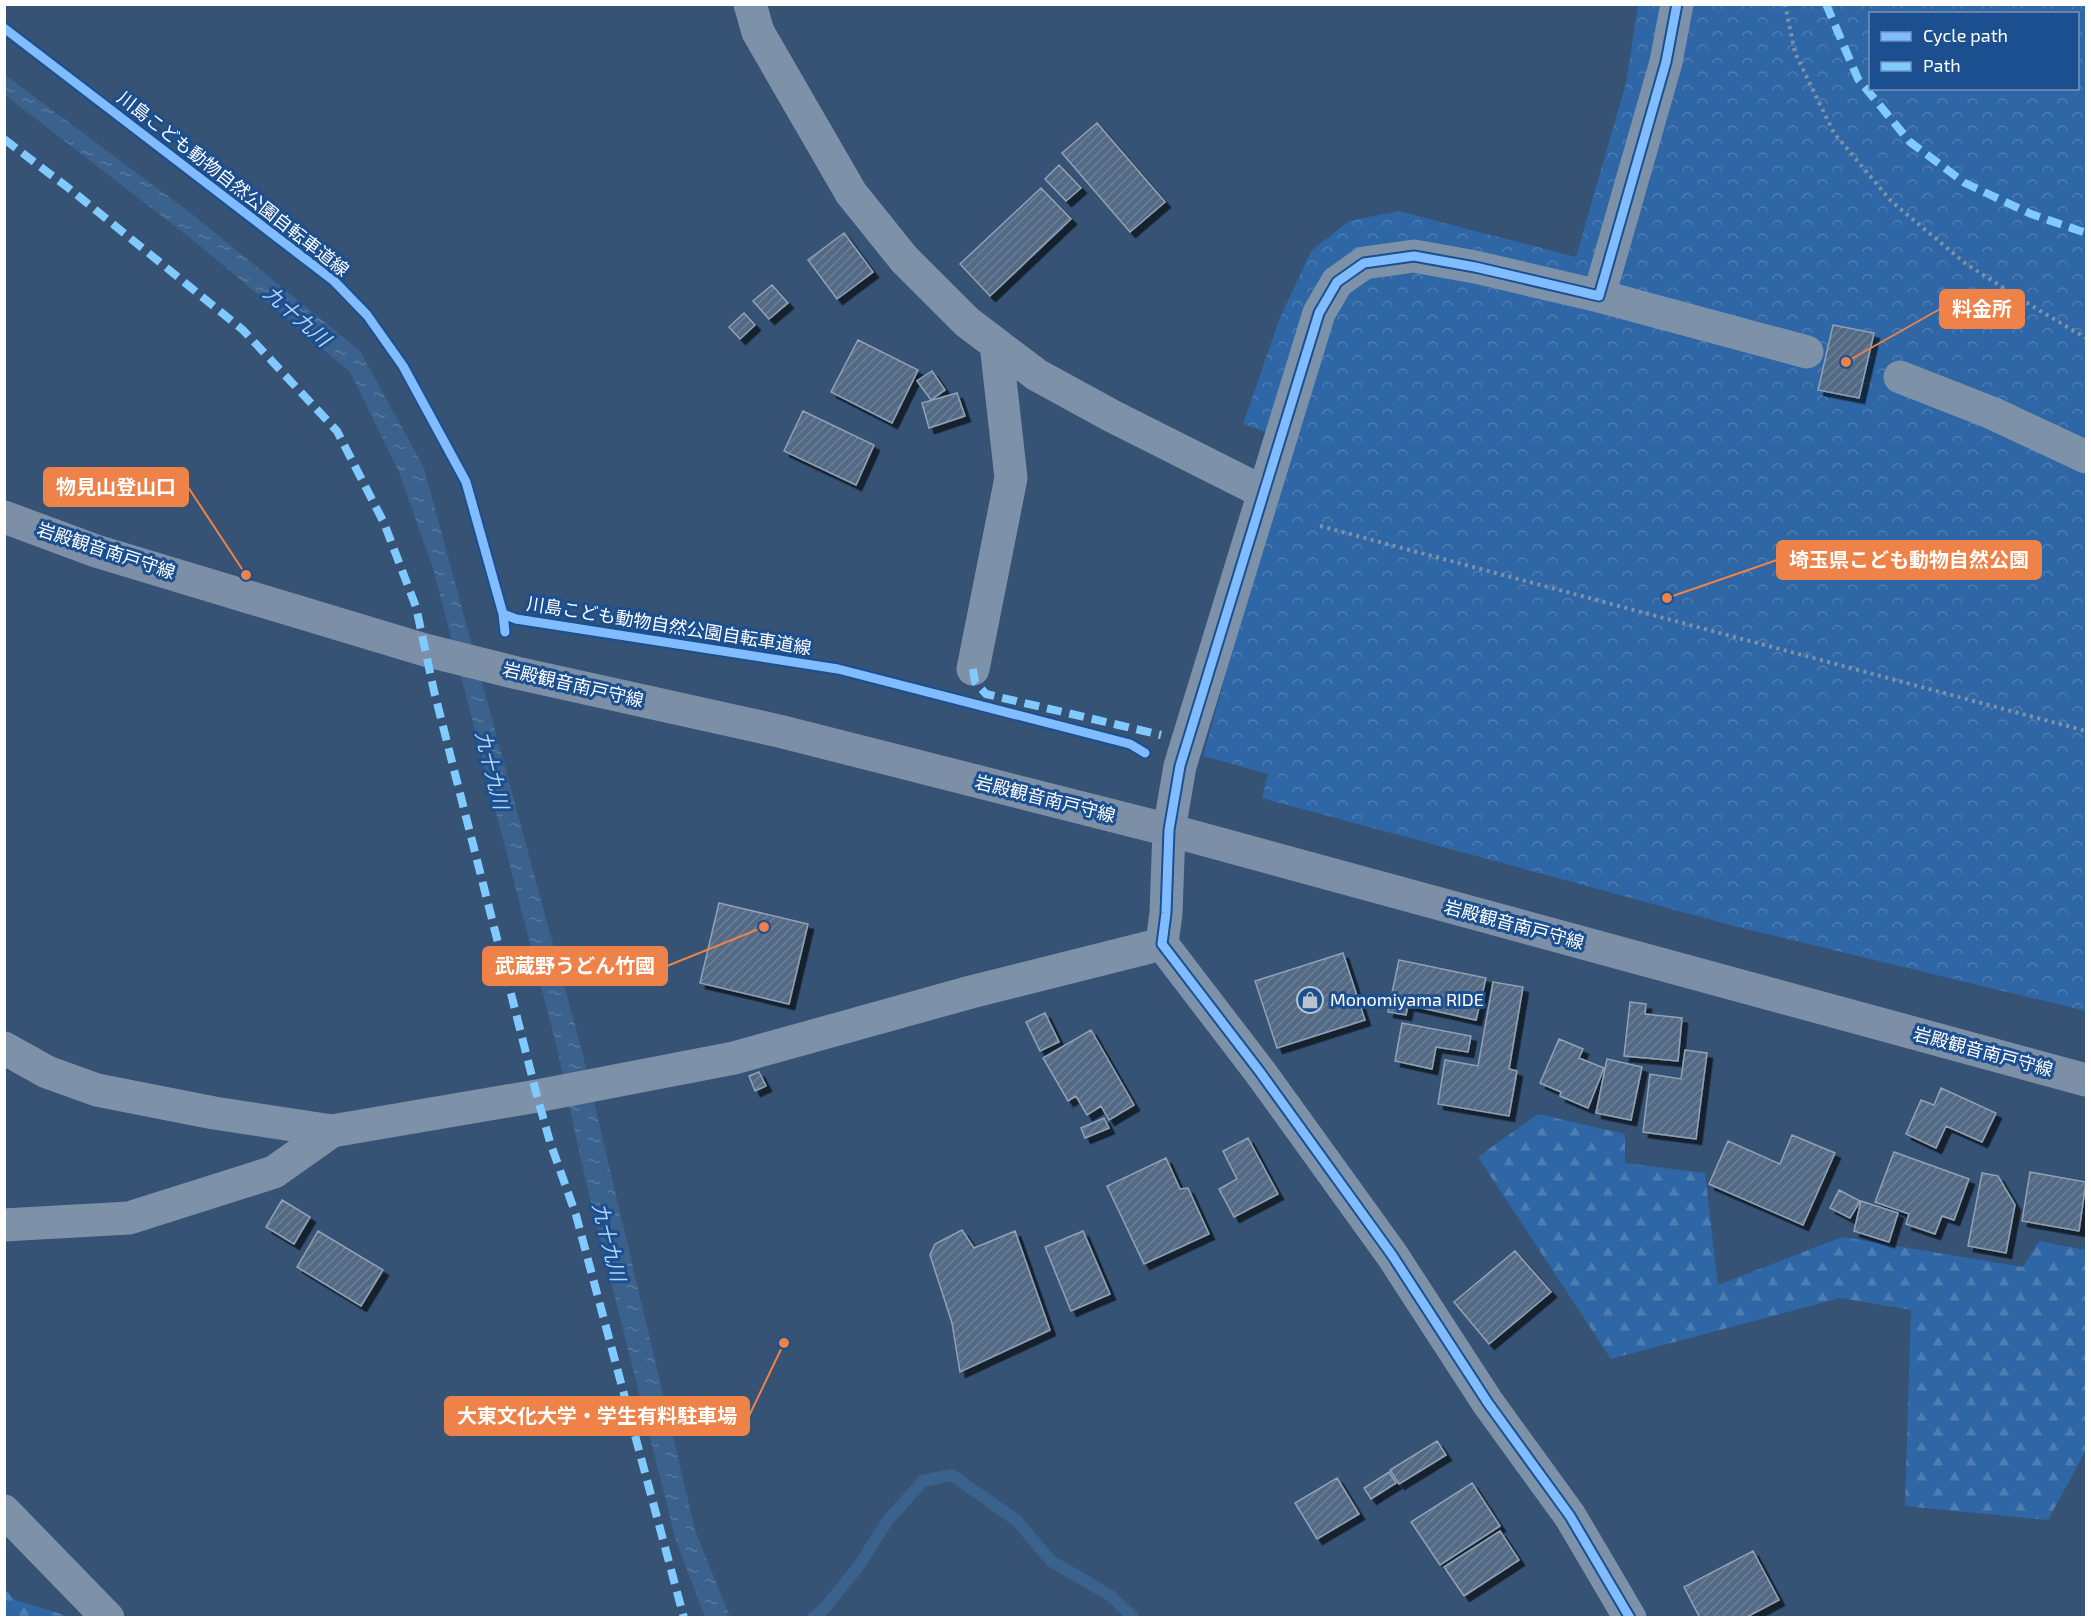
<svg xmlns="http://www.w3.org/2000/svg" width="2091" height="1622" font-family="'Exo 2','Noto Sans JP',sans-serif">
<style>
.forest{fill:url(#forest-firs)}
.park{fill:url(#park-crowns);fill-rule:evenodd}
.water{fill:url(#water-ripples)}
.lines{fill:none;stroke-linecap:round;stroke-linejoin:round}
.stream{stroke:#3b618d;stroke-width:12}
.building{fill:url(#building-hatch);stroke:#92a2b6;stroke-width:1.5;filter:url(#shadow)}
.path{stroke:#7d92a8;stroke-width:4;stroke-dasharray:3 4.5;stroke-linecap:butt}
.minor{stroke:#7d92a8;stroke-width:33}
.major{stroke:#7d8ea7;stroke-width:33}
.quiet{stroke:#80caff;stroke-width:8;stroke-dasharray:15 8;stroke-linecap:butt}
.cycleway-casing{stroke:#1b4f8f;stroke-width:13}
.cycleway{stroke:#80bcff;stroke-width:9}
.labels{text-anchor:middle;stroke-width:6;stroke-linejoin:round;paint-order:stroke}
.street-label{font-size:18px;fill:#fff;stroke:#1b4f8f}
.poi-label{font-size:18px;fill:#fff;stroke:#1b4f8f;text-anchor:start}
.water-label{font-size:20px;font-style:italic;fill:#b5d3f5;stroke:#1b4f8f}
.leader{fill:none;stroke:#ee8249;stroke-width:2}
.callout-dot{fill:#ee8249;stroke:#1b4f8f;stroke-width:2}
.callout{fill:#ee8249;stroke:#ee8249;stroke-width:2}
.callout-label{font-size:20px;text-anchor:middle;font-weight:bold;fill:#fff}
</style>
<defs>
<pattern id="forest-firs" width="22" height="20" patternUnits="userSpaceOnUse" patternTransform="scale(1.5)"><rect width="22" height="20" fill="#2f66a5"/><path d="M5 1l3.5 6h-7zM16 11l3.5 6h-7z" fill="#4e7db2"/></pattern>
<pattern id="park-crowns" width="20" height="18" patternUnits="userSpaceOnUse" patternTransform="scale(1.5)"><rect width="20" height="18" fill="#2f66a5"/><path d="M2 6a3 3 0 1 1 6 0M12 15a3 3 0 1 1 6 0" fill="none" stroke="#4e7db2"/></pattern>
<pattern id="water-ripples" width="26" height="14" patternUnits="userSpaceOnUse" patternTransform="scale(1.5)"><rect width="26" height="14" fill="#3b618d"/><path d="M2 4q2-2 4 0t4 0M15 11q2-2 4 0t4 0" fill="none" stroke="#58799e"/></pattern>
<pattern id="building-hatch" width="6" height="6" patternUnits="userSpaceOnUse" patternTransform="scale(1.5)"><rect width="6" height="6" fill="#526984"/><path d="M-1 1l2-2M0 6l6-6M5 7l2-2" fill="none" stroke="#6c8096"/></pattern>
<filter id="shadow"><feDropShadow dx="5.5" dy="5.5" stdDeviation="0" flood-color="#0009"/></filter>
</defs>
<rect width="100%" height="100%" fill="#365274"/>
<!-- forest -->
<path class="forest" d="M1538,1114L1625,1134V1163L1705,1173L1718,1285L1842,1237L2023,1267L2039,1241L2086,1250V1450L2048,1520L1905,1506L1911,1310L1840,1298L1611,1359L1478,1157Z
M5,1589L15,1600L71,1617H5Z"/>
<!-- park -->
<path class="park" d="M1638,5H2086V1011L1734,926L1262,798L1268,774L1203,756L1291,441L1243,424L1279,320L1311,251L1349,221L1398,211L1576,257L1626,83ZM1870,14H2078V88H1870Z"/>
<!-- water -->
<path class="water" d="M5,75L192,214L360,351L424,468L582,1051L695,1530L730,1617H705L676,1541L584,1174L557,1048L433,568L398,470L350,372L199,245L5,95Z"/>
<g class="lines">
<!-- stream -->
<path class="stream" d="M813,1618L824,1609L858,1567L888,1520L923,1481L952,1475L1017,1521L1051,1561L1111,1596L1134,1618"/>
</g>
<!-- building -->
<path class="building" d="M1097,123L1165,202L1130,232L1062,153Z
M1059,165L1081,188L1066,201L1045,179Z
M1041,188L1071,219L990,296L960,264Z
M844,233L873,272L837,299L808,260Z
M772,285L788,303L769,319L753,301Z
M744,313L755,325L740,339L729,327Z
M1833,325L1874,333L1859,398L1818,390Z
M858,340L918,370L892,423L831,392Z
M932,371L945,390L931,400L917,381Z
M957,393L965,416L929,428L922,403Z
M803,411L874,445L856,485L784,451Z
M719,903L808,924L789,1004L700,983Z
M1343,953L1365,1020L1277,1048L1255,981Z
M1399,960L1486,978L1476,1020L1408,1005L1406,1015L1388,1012Z
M1493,982L1523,987L1509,1069L1517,1071L1509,1116L1438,1104L1445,1060L1478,1066Z
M1630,1002L1646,1004L1645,1014L1682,1018L1678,1061L1624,1056Z
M1045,1013L1059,1042L1040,1051L1026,1022Z
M1402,1023L1471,1036L1468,1052L1436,1047L1432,1069L1395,1061Z
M1091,1030L1134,1105L1109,1120L1101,1106L1087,1115L1076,1096L1068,1101L1043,1058Z
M1559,1039L1583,1049L1579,1058L1604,1068L1588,1108L1560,1096L1561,1092L1540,1083Z
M1685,1050L1707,1053L1696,1139L1643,1132L1650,1074L1681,1079Z
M1607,1059L1642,1067L1631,1120L1596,1113Z
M759,1072L766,1086L755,1091L749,1076Z
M1941,1088L1996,1113L1982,1142L1946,1126L1936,1148L1906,1134L1921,1100L1934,1105Z
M1104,1118L1109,1128L1085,1138L1081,1128Z
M1792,1135L1835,1153L1803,1225L1709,1184L1728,1141L1780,1164Z
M1248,1138L1278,1194L1234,1217L1219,1189L1237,1179L1223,1151Z
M1894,1152L1969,1179L1954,1220L1942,1216L1935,1234L1906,1224L1909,1214L1875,1202Z
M1166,1158L1180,1189L1188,1188L1209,1234L1144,1264L1107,1186Z
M2030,1172L2086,1182L2079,1231L2022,1221Z
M1982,1173L1998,1176L2015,1205L2006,1253L1968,1246Z
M1839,1190L1860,1201L1850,1218L1830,1208Z
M282,1200L310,1217L294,1244L266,1227Z
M1861,1201L1898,1213L1889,1242L1854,1231Z
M962,1230L974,1248L1015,1231L1050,1330L960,1372L952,1323L930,1255L935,1244Z
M318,1231L383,1270L361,1306L297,1267Z
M1083,1231L1110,1294L1071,1311L1045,1247Z
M1515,1251L1551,1292L1489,1344L1454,1302Z
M1437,1441L1446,1455L1399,1484L1390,1470Z
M1389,1472L1396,1483L1371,1499L1364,1488Z
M1337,1478L1359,1514L1317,1539L1295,1503Z
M1472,1483L1500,1526L1440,1565L1411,1522Z
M1500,1531L1519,1560L1464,1596L1444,1567Z
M1753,1551L1779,1600L1745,1618H1700L1684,1587Z"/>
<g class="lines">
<!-- path -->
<path class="path" d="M1785,4L1795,53L1834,133L1891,201L1966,264L2037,309L2086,338
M1320,526L2086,731"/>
<!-- minor -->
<path class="minor" d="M750,4L758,32L851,193L904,259L967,322L1037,375L1112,416L1263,492
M1599,296L1666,62L1677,4
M1900,377L1992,413L2086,457
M973,669L1011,478L996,344
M4,1048L47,1072L97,1090L214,1113L332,1131L537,1096L734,1058L971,992L1162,944
M4,1225L129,1218L274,1172L332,1131
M4,1511L108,1618
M1630,1618L1570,1516L1488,1403L1392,1255L1260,1072L1162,944L1166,913L1169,830L1180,766L1319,313L1337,282L1364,263L1414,256L1475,267L1599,296L1807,352"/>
<!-- major -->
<path class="major" d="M4,517L96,551L425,650L517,673L779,731L1169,830L2086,1080"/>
<!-- quiet -->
<path class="quiet" d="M1826,4L1858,79L1910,142L1965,183L2031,214L2086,233
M4,139L71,190L243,330L337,431L384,523L416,607L434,691L537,1096L550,1142L576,1215L684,1618
M973,669L975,682L986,694L1161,735"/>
<defs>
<path id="cycleway" d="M4,28L334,281L367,315L403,366L466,482L503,614L505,632
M503,614L516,619L838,669L1130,744L1145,753
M1630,1618L1570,1516L1488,1403L1392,1255L1260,1072L1162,944L1166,913L1169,830L1180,766L1319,313L1337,282L1364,263L1414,256L1475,267L1599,296L1666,62L1677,4"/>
</defs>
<!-- cycleway casing -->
<use href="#cycleway" class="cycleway-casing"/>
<!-- cycleway -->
<use href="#cycleway" class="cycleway"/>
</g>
<!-- icons -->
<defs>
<symbol id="shop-ring" viewBox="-11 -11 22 22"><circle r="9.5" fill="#1b4f8f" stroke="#b9c2ce" stroke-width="1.5"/><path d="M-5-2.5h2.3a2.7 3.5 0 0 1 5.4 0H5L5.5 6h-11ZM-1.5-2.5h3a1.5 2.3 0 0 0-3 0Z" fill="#b9c2ce"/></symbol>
</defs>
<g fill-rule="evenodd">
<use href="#shop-ring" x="1295" y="985" width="30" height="30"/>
</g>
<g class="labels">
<!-- street labels -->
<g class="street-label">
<text transform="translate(233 184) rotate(38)" y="6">川島こども動物自然公園自転車道線</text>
<text transform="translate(106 551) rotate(18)" y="6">岩殿観音南戸守線</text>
<text transform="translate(669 626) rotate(9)" y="6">川島こども動物自然公園自転車道線</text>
<text transform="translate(573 685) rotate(13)" y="6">岩殿観音南戸守線</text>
<text transform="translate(1045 799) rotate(14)" y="6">岩殿観音南戸守線</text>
<text transform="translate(1514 925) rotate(15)" y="6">岩殿観音南戸守線</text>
<text transform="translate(1983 1052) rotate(15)" y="6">岩殿観音南戸守線</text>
</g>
<!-- poi labels -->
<g class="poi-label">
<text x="1330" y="1006">Monomiyama RIDE</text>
</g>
<!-- water labels -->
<g class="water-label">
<text transform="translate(297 316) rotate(41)" y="7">九十九川</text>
<text transform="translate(492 770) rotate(76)" y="7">九十九川</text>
<text transform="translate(609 1242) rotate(76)" y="7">九十九川</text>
</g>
</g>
<!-- callouts -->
<path class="leader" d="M1846 362L1940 309M246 575L188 487M1667 598L1777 560M764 927L667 966M784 1343L749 1416"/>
<g class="callout-dot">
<circle cx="1846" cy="362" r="6"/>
<circle cx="246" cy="575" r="6"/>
<circle cx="1667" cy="598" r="6"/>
<circle cx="764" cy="927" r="6"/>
<circle cx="784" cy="1343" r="6"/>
</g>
<g class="callout">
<rect x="1940" y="290" width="84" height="38" rx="6"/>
<rect x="44" y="468" width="144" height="38" rx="6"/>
<rect x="1777" y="541" width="264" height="38" rx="6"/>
<rect x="483" y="947" width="184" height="38" rx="6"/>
<rect x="445" y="1397" width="304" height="38" rx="6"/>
</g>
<g class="callout-label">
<text x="1982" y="316">料金所</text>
<text x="116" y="494">物見山登山口</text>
<text x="1909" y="567">埼玉県こども動物自然公園</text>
<text x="575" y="973">武蔵野うどん竹國</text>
<text x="597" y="1423">大東文化大学・学生有料駐車場</text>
</g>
<!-- border -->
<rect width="2091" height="1622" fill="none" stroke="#ffffff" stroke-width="12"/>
<!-- legend -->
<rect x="1869" y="12" width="210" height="78" fill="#1b4f8f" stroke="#7695bc" stroke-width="1.5"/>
<rect x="1881" y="32" width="30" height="9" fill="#80bcff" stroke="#7695bc" stroke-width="1.5"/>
<text x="1923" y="42" font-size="18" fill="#ffffff">Cycle path</text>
<rect x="1881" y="62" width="30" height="9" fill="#80caff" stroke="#7695bc" stroke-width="1.5"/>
<text x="1923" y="72" font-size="18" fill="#ffffff">Path</text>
</svg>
